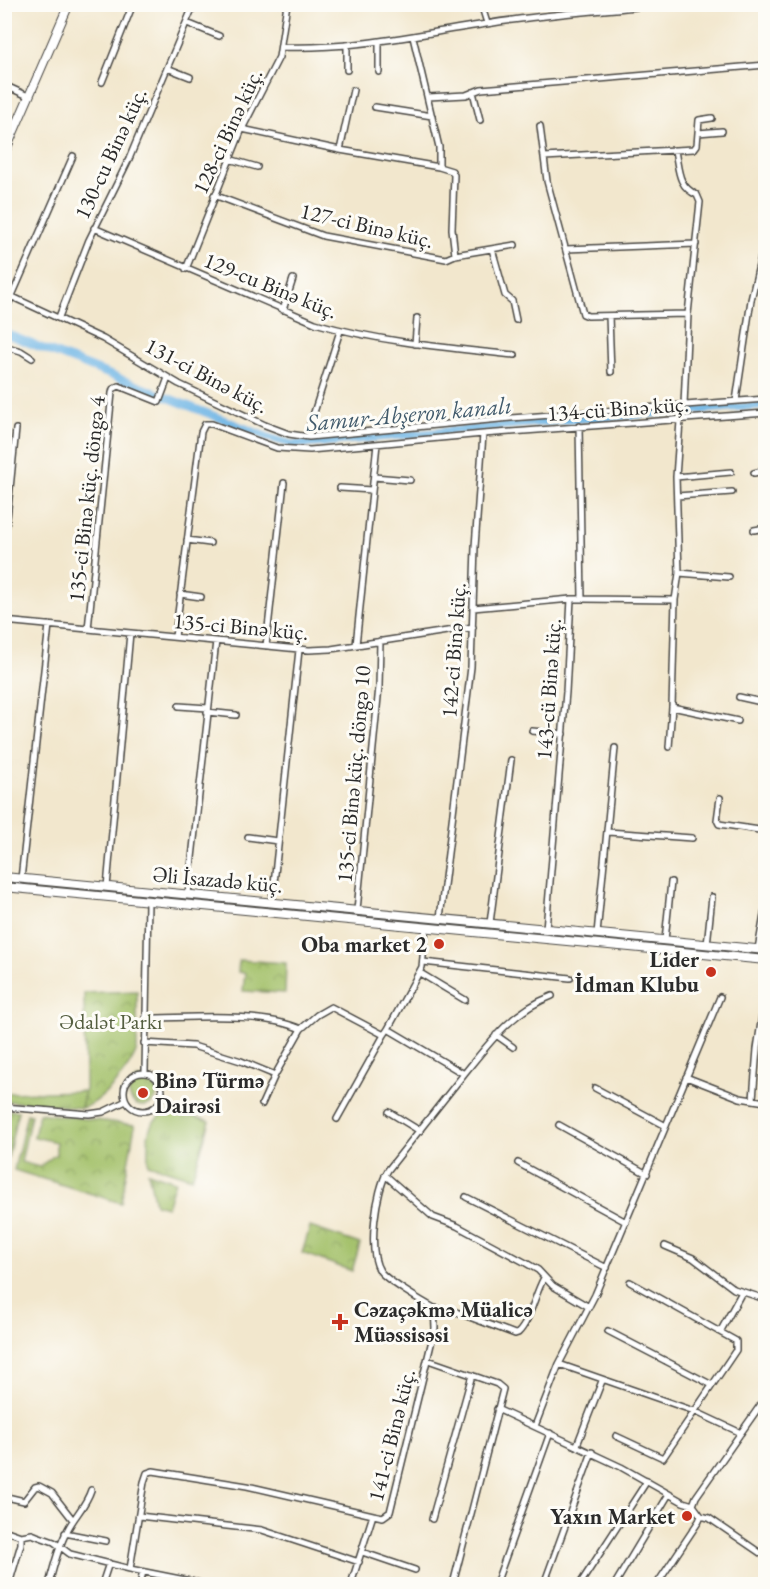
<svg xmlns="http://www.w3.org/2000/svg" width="770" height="1589" font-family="'EB Garamond',serif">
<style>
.grass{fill:url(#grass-tufts);stroke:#66764a;stroke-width:1.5}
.park{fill:url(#park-crowns);stroke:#66764a;stroke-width:1.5}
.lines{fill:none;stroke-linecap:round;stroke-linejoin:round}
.canal{stroke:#6eb5e5;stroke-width:8}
.street-casing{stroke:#494743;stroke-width:8}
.secondary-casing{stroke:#494743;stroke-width:10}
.street{stroke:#fff;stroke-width:5}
.secondary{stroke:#fff;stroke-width:8}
.rail{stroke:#2b2b2b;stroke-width:2}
.poi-dot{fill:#c8321e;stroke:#fdfcf7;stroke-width:2}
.labels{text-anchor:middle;stroke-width:6;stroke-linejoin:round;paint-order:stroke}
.street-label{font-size:22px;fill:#2b2b2b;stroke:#fdfcf7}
.poi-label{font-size:22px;font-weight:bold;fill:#2b2b2b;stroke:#fdfcf7;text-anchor:end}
.park-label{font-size:22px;fill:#555f40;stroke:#fdfcf7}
.water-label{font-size:24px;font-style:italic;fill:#425b6c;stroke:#fdfcf7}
</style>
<defs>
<pattern id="grass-tufts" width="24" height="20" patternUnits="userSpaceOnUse" patternTransform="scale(1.5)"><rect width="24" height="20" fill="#a2c068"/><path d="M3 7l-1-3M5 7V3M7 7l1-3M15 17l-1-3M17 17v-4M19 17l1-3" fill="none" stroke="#849c56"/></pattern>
<pattern id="park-crowns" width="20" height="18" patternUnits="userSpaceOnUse" patternTransform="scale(1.5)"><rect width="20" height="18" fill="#a2c068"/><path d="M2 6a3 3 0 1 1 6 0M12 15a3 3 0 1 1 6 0" fill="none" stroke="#849c56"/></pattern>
</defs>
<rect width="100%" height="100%" fill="#fdfcf7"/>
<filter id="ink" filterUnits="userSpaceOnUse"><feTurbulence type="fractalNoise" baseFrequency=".0167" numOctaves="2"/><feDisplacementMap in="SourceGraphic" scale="12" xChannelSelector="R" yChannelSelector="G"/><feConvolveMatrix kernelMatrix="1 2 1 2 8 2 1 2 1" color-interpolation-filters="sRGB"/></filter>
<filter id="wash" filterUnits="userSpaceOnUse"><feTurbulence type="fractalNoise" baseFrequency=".008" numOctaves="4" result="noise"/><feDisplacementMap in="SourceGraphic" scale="24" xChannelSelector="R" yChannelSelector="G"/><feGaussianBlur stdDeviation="1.35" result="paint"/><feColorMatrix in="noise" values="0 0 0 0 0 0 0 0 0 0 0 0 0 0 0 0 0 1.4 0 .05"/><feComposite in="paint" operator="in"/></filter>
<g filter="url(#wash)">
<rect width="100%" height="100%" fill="#f2e7cd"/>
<!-- grass -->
<path class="grass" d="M129 1092a14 14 0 1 1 28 0a14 14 0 1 1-28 0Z
M85,1091L81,1108L5,1101L4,1093Z
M175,1111L210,1121L192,1178L148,1164C148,1136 143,1118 175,1111Z
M148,1172L175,1181L167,1207L155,1204Z"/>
<!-- park -->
<path class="park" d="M239,960L286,963L285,993L243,991L245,973L238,972Z
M137,991V1050C130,1069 101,1104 81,1108L85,1091L84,993Z
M5,1110L18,1111L8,1157L5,1156Z
M39,1113L135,1125L121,1203L14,1170L27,1114L31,1115L21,1162L39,1167L56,1154V1142L34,1137Z
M310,1227L360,1244L352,1271L302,1253Z"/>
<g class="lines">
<!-- canal -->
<path class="canal" d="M4,333L270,438L292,444H309L579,419L766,405"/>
</g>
</g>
<g filter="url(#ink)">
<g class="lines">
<defs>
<path id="street" d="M481,4L487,23
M187,23L219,36
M413,37L439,147V167L452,171L454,175L452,229L455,255
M379,42V72
M282,47C351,50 418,34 486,24C544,14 604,11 663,4
M167,68L190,77
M347,70V45
M102,82L133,4
M4,85L28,96
M473,92L480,120
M428,97L466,95L481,89L766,65
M375,107L432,116
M540,126L547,181L583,314L588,316L688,314
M242,129L340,150L439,167
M698,133L722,131
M340,150L353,90
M675,151C679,169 677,186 697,195L700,202L688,314L684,405
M544,157L694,149L697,145L699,120L712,118
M229,159L257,167
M214,195L323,236L446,259L455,255L515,245
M94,228L315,323C380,342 448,348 515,355
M492,249L505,295L512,301L516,320
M566,249L696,244
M186,269L242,129L279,57L287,4
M4,293L103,339L179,384L265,425L289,434L309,437L511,418L766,399
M283,310L293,279
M4,314L73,156
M609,316L611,372
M59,317L89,240L129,159L194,4
M415,344L417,318
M4,346L21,351L32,358
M736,401L751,300L766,235
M309,437L310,425L340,331
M754,473L766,470
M374,477L410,480
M676,477L731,472
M340,488L372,490
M677,496L732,492
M754,530L766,528
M187,540L210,543
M4,548L16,429
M679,573L729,577
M180,594L201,597
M582,599L675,600
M473,608L571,599
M4,621L309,650L331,649L473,627
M88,629L112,393L113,389L119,386L159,402L168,378
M175,637L201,432L205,424H212L277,448L310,450L483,434L766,413
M356,645L377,444
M266,646L284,483
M739,697L766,703
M179,706L208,708
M672,707L738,721
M207,712L236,715
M532,731L563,734
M669,747L672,707L675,600L679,573L676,477L680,421
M720,798L717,820L719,824L766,831
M608,832L692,838
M248,837L278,841
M21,879L49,625
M107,887L130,633
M188,894L216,641
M272,902L299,650
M357,910L379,687L380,641
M440,918L471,667L475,547L483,434
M490,923L511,760
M546,929L566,692L571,599H582L579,426
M597,934L615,748
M665,940L671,882
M707,945L712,897
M758,949L766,904
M423,962L570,978
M420,973L465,1000
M145,1018C190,1018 261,1011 301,1029L317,1015L331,1007L384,1035L388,1029L464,1074L388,1170C376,1190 367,1251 380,1271C386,1280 423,1302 434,1308L435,1328L390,1512L383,1517L373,1515L351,1584
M388,1029L422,967L426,927
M496,1035L513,1047
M144,1043L193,1046L241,1061L275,1075
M145,1072L148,901
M124 1092a19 19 0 1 1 38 0a19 19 0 1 1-38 0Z
M464,1074C490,1042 512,1011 552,996
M686,1077L740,1098L766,1102
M595,1088L666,1126
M753,1099L757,1049L766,989
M262,1104L275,1075L301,1029
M4,1107L89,1114L103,1112L126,1101
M389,1112L420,1131
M337,1119L384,1035
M559,1125L647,1174
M518,1163L626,1222
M385,1175L433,1217L457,1226L526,1263L538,1270L553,1286L589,1307
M466,1197L607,1268
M665,1246L693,1258L734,1289L759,1297
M434,1308L456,1312L515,1334L518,1333C530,1322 535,1293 544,1278
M608,1331L712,1385
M720,1332L742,1292
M428,1360L497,1384L503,1389L453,1584
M559,1364L694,1411L741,1433
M497,1409L621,1467L683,1502L693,1505
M535,1426L559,1364L595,1295L720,997
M616,1436L663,1458L736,1350V1341L630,1282
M577,1445L602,1381
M4,1499L7,1497L24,1501L35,1487L39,1486L52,1493L73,1520
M139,1516L262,1530L359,1562
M701,1516L709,1518L766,1557
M432,1519L472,1375
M4,1530L21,1536L32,1534L37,1536L54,1542L70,1554L130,1569L205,1584
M65,1533L106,1541
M362,1552L415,1570
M130,1569L144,1482L147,1473L153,1471L247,1486L373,1515
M9,1584L21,1544V1536
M49,1584C54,1566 58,1547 67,1531C74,1516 86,1506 91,1490
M102,1584L109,1563
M140,1584L143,1572
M496,1584L550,1433
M544,1584L592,1452
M580,1584L647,1481
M615,1584L669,1494
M657,1584L699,1521L701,1516L693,1505L696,1497L766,1397"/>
<path id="secondary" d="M4,154L69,4
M4,877L766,950
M4,887L766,960"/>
</defs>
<!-- street casing -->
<use href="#street" class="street-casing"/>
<!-- secondary casing -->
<use href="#secondary" class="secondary-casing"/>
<!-- street -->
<use href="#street" class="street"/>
<!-- secondary -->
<use href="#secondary" class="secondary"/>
<!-- rail -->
<path class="rail" d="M4,941H8"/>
</g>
</g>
<!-- markers -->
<g class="poi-dot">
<circle cx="439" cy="944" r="6"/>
<circle cx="711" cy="972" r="6"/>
<circle cx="143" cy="1093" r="6"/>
<path d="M337 1313h6v6h6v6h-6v6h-6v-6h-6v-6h6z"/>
<circle cx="687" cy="1516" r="6"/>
</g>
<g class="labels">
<!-- street labels -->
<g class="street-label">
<text transform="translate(227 131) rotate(-65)" y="8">128-ci Binə küç.</text>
<text transform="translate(110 153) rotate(-65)" y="8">130-cu Binə küç.</text>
<text transform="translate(367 225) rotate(13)" y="8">127-ci Binə küç.</text>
<text transform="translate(271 285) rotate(22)" y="8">129-cu Binə küç.</text>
<text transform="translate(207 375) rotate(28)" y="8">131-ci Binə küç.</text>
<text transform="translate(618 408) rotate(-4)" y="8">134-cü Binə küç.</text>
<text transform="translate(86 499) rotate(-84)" y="8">135-ci Binə küç. döngə 4</text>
<text transform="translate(241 626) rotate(5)" y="8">135-ci Binə küç.</text>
<text transform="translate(453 650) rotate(-86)" y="8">142-ci Binə küç.</text>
<text transform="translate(548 689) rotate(-86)" y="8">143-cü Binə küç.</text>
<text transform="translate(353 774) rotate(-85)" y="8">135-ci Binə küç. döngə 10</text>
<text transform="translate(218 879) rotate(5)" y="8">Əli İsazadə küç.</text>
<text transform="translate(391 1435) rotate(-76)" y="8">141-ci Binə küç.</text>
</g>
<!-- poi labels -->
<g class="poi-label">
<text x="427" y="952">Oba market 2</text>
<text x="699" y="967">Lider<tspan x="699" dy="25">İdman Klubu</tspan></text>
<text x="155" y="1088" text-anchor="start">Binə Türmə<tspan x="155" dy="25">Dairəsi</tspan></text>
<text x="354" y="1317" text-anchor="start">Cəzaçəkmə Müalicə<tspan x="354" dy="25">Müəssisəsi</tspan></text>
<text x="675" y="1524">Yaxın Market</text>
</g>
<!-- park labels -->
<g class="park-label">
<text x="111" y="1029">Ədalət Parkı</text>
</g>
<!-- water labels -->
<g class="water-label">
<text transform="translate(409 414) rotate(-5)" y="8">Samur-Abşeron kanalı</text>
</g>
</g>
<!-- margin -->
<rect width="770" height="1589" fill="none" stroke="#fdfcf7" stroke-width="24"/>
</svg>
